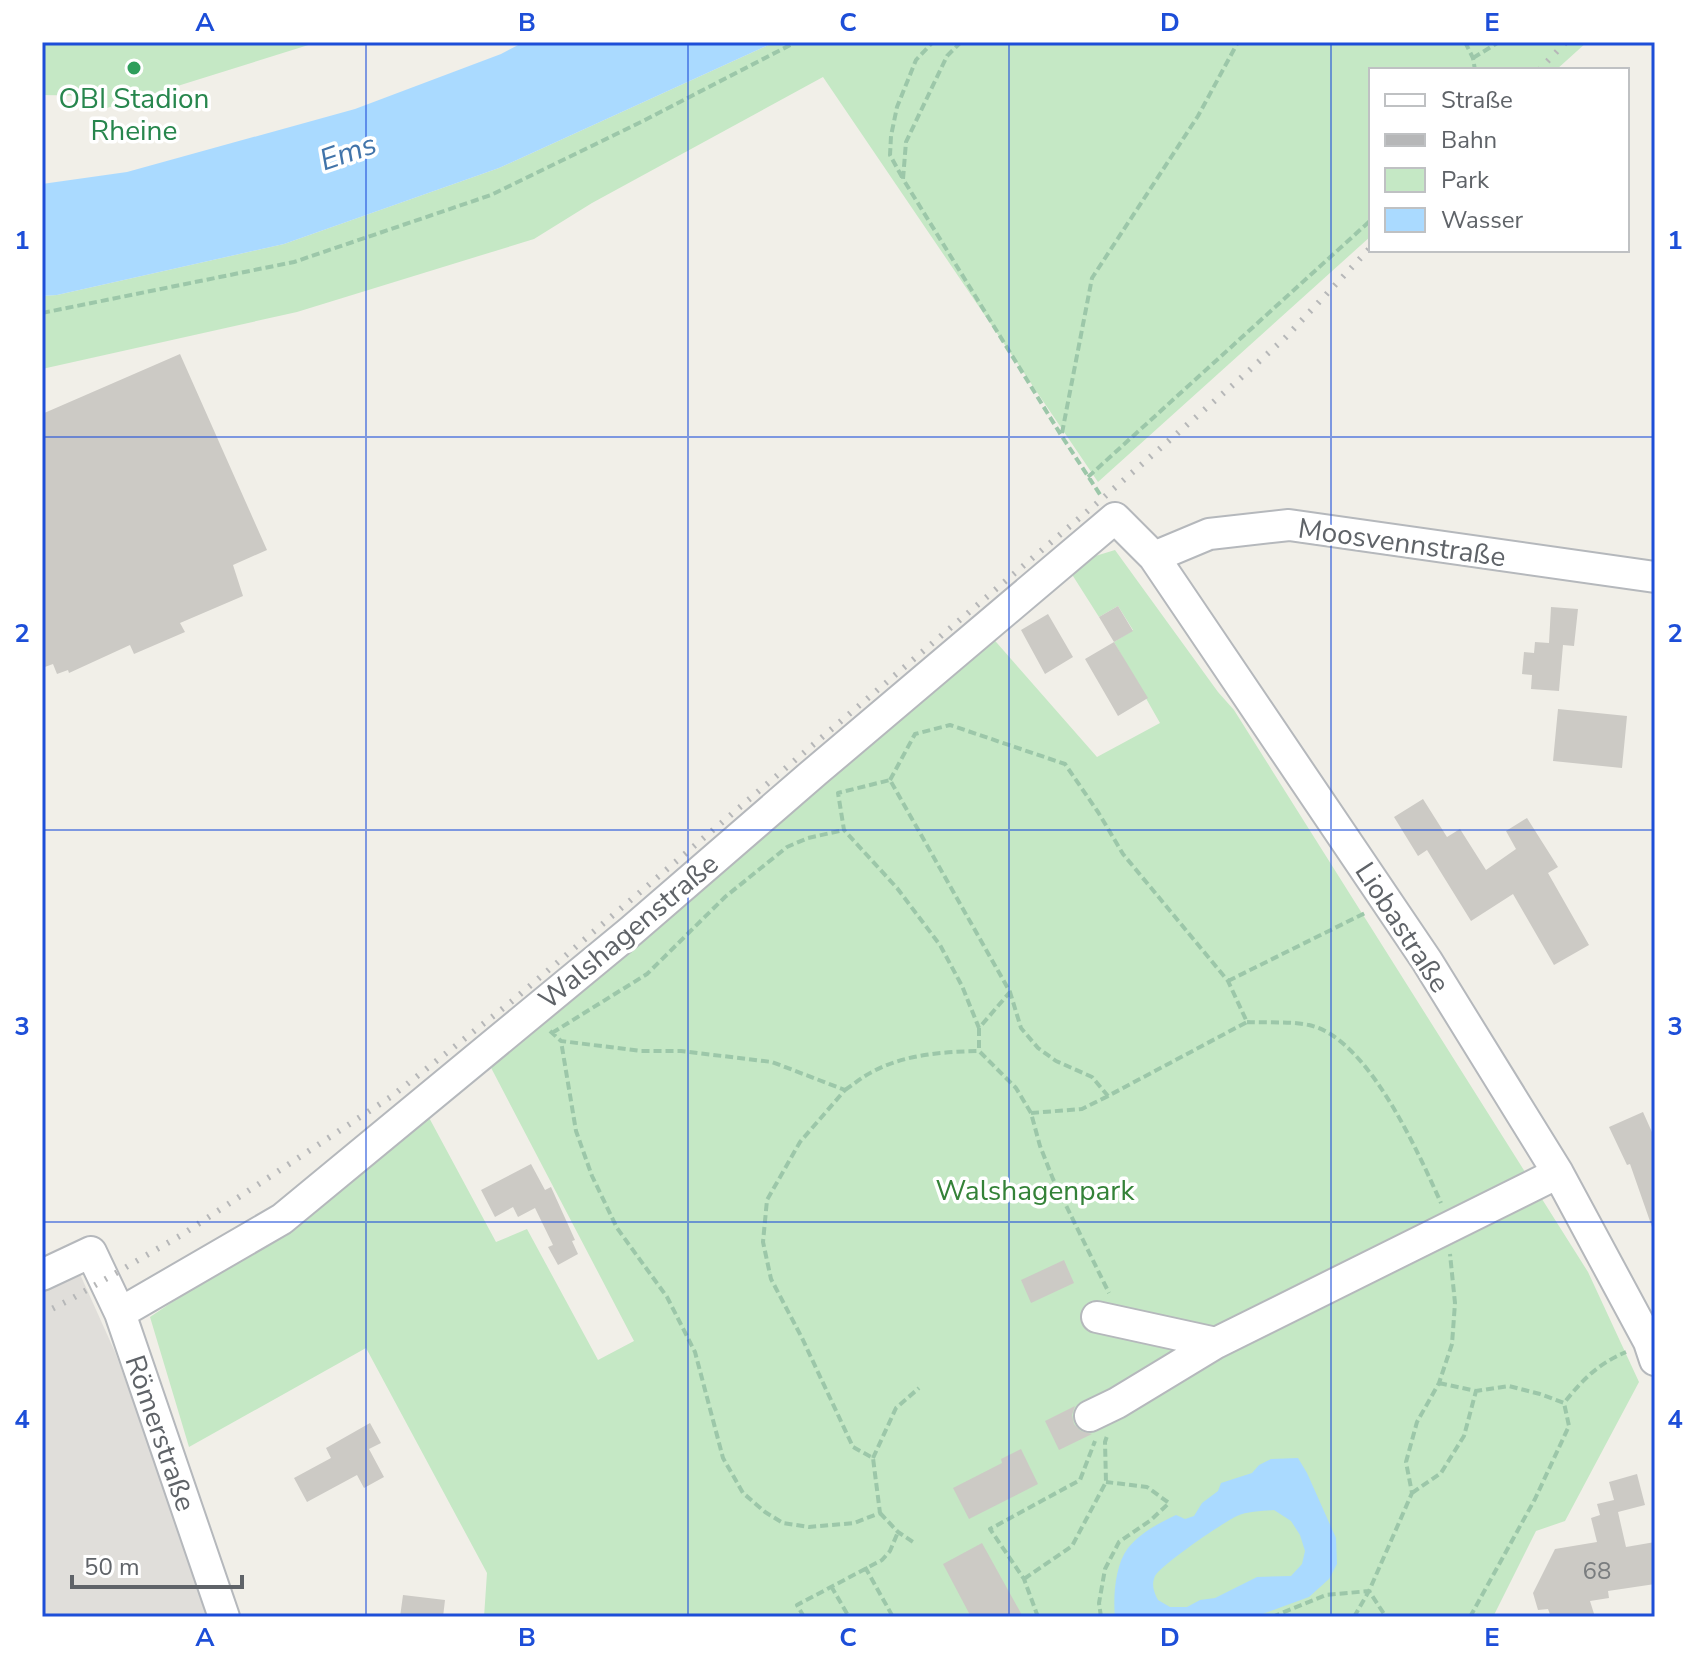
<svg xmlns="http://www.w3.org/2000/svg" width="1697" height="1659" font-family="'Nunito Sans',sans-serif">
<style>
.industrial{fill:#e0deda}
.green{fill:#c5e8c5}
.water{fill:#aadaff;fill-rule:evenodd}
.building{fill:#cccac5}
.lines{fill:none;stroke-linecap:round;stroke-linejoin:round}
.minor-casing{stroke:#b5b8bc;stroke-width:34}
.path{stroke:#9cc7a9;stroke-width:4;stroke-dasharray:8 4;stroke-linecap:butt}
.minor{stroke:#fff;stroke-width:30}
.rail{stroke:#b6b7b8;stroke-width:6;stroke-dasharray:2 10;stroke-linecap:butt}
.grid{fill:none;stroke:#1d4ed8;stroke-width:2;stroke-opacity:0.55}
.leisure-dot{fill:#2e9e5b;stroke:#fff;stroke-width:3}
.labels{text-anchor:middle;stroke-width:7;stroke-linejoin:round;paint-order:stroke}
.number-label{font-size:24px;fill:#7a7d7f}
.leisure-label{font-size:28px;fill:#27864d;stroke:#fff}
.street-label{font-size:28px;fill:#5f6368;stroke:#fff}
.park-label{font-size:28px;fill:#348238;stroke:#fff}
.water-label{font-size:30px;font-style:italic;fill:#4174aa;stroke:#fff}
.neatline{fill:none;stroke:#1d4ed8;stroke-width:3}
.grid-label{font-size:26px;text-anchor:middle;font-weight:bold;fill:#1d4ed8}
</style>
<rect width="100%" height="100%" fill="#f1efe8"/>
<!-- industrial -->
<path class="industrial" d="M79,1272L115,1352L212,1617H42V1291Z"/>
<!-- green -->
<path class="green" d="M42,42H318L107,108L97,96L42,95Z
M775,42H1587L1556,70H1371V236L1098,482L823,77L592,203L534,239L297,312L42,369V296L57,295L284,244L499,168Z
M1115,550L1218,692L1234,710L1588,1272L1639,1382L1565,1521L1536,1531L1493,1617H484L487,1573L366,1348L189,1447L150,1317L288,1224L426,1112L496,1242L527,1229L598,1360L634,1341L487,1060L990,635L1097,757L1160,723L1114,642L1133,630L1118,606L1099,617L1066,565Z"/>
<!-- water -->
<path class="water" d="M524,42H775L499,168L284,244L57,295L42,296V184L127,172L355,109L501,54Z
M1298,1458L1307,1473L1336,1538L1337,1564L1329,1579L1309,1597L1254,1617H1115C1113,1597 1115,1565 1128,1548C1140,1533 1159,1523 1176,1515L1185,1519L1194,1516L1202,1503L1218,1491L1221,1483L1252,1473L1259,1465L1271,1459ZM1274,1510L1291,1521L1300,1535L1305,1551L1302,1564L1291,1576L1257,1577L1215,1598L1200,1600L1187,1607H1170L1158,1600C1154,1592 1151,1585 1155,1576C1161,1565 1222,1523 1237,1516C1247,1511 1262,1511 1274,1510Z"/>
<!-- building -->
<path class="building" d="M180,354L267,550L233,565L243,596L180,623L185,632L134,654L130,645L69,673L68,670L57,674L53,664L42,668V414Z
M1118,606L1133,631L1114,642L1148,698L1118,716L1085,659L1114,642L1099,617Z
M1551,607L1578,609L1574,646L1563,645L1559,691L1531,689L1532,675L1522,674L1524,652L1534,653L1535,642L1549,643Z
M1048,614L1073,657L1045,674L1021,630Z
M1558,709L1627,716L1622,768L1553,761Z
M1423,799L1447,837L1460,829L1486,870L1516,849L1506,831L1527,818L1558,867L1548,873L1589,945L1554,965L1513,894L1471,921L1427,850L1418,856L1394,817Z
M1643,1112L1655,1139V1226L1652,1227L1630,1164L1627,1165L1609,1127Z
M531,1164L545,1190L551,1187L575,1240L572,1241L578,1254L558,1265L548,1247L553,1245L535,1208L518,1217L513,1207L495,1217L481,1190Z
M1064,1260L1074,1283L1031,1303L1021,1280Z
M1075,1406L1072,1415L1074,1424L1081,1431L1092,1434L1059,1450L1045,1421Z
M370,1423L381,1443L369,1449L384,1477L364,1488L357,1475L307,1502L294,1478L331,1458L326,1448Z
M1021,1449L1038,1484L969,1519L953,1488L1002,1463L1001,1459Z
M1637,1474L1645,1505L1618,1512L1626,1547L1655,1542V1584L1608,1591L1609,1598L1590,1601L1595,1617H1551L1548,1609L1538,1610L1533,1593L1555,1549L1597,1542L1591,1518L1600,1515L1597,1504L1614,1500L1609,1482Z
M982,1543L1023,1617H971L943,1564Z
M403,1595L445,1600L443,1617H400Z"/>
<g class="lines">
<defs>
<path id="minor" d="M1154,557L1209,534L1289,525L1655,577
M42,1275L91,1252L120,1313L224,1617
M120,1313L282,1219L631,931L816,771L1115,518L1154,557L1427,961L1558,1173L1649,1342L1655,1360
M1097,1317L1216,1343
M1090,1416L1117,1403L1216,1343L1558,1173"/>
</defs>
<!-- minor casing -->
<use href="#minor" class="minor-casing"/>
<!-- path -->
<path class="path" d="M961,42L947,56L906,142L903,179L1061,435L1101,496
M1465,42L1473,58L1475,70
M1473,58L1499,42
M902,177L890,155L891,136L897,107L916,60L933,42
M42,313L294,262L491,195L641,122L796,42
M1062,433L1092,278L1198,116L1238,42
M1088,477L1371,220
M890,780L915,734L950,725L1065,764L1098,812L1123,854L1228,981L1247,1022L1108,1096L1092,1077L1056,1061L1038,1048L1021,1028L1010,992L890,780L838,793L844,830L897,888L940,945L962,986L979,1028L1010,992
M1228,981L1365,913
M1247,1022C1267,1023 1289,1021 1309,1025C1368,1038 1418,1152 1441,1203
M979,1028V1051
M550,1031L561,1041L641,1051H681L772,1062L845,1090L800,1142L767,1200L763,1242L771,1279L802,1338L853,1447L873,1458L880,1513L854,1523L809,1527L783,1523L765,1512L743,1493L723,1458L695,1352L667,1297L617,1228L592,1176L576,1131L561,1041
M552,1033L647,974L725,897L787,847L808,838L844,830
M845,1090C854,1084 862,1077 872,1072C905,1054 942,1052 979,1051L1016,1088L1031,1113L1040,1146L1053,1179L1109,1293
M1031,1113L1082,1109L1108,1096
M1439,1383L1476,1391L1509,1386L1540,1394L1564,1403C1583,1379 1598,1364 1626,1352
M873,1458L896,1408L919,1388
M1412,1493L1441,1473L1464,1436L1476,1391
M880,1513L898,1532L913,1542
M865,1567L893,1617
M1024,1579L1072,1546L1106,1482L1105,1442L1107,1436
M831,1586L849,1617
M804,1617L797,1605L882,1560L890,1551L898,1532
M1038,1617L1024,1579L990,1529L1080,1480L1095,1441
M1101,1617L1099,1603L1105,1569L1119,1542L1151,1520L1169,1503L1147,1487L1106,1482
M1272,1617L1326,1595L1369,1591L1386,1617
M1354,1617L1369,1591L1412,1493L1406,1462L1417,1422L1439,1383L1452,1344L1455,1303L1450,1254
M1470,1617L1535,1499L1569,1426L1564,1403"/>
<!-- minor -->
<use href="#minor" class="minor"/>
<!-- rail -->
<path class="rail" d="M1539,70L1566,42
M42,1314L73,1298L183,1234L392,1096L511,1002L1103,498L1234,384L1285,338L1371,247"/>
</g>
<!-- grid -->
<path class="grid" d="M366,42V1617M688,42V1617M1009,42V1617M1331,42V1617M42,437H1655M42,830H1655M42,1222H1655"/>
<!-- markers -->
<circle class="leisure-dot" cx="134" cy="68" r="8"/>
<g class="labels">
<!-- number labels -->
<g class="number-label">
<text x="1597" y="1579">68</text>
</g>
<!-- leisure labels -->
<g class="leisure-label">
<text x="134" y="108">OBI Stadion<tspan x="134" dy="32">Rheine</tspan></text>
</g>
<!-- street labels -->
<g class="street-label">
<text transform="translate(1402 542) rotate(8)" y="10">Moosvennstraße</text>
<text transform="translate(1403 927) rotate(57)" y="10">Liobastraße</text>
<text transform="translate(628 931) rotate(-40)" y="10">Walshagenstraße</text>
<text transform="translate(161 1433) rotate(71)" y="10">Römerstraße</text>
</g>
<!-- park labels -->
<g class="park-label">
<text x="1035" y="1200">Walshagenpark</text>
</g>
<!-- water labels -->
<g class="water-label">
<text transform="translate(348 152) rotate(-19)" y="10">Ems</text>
</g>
</g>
<!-- border -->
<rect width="1697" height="1659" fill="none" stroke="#ffffff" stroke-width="88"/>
<!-- legend -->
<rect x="1369" y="68" width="260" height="184" fill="#ffffff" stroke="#bfc1c3" stroke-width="2"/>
<rect x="1385" y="94" width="40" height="12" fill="#ffffff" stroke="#bfc1c3" stroke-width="2"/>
<text x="1441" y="108" font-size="24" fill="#5f6368">Straße</text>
<rect x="1385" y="134" width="40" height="12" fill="#b6b7b8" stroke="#bfc1c3" stroke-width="2"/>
<text x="1441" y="148" font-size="24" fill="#5f6368">Bahn</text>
<rect x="1385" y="168" width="40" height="24" fill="#c5e8c5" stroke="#bfc1c3" stroke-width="2"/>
<text x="1441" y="188" font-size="24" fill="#5f6368">Park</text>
<rect x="1385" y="208" width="40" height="24" fill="#aadaff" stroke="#bfc1c3" stroke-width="2"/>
<text x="1441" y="228" font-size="24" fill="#5f6368">Wasser</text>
<!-- scale -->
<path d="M72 1575v12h170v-12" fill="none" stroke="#5f6368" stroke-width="4"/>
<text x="84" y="1575" font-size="24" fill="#5f6368" stroke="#ffffff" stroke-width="6" paint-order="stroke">50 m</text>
<rect x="44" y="44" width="1609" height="1571" class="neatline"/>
<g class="grid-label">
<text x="205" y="31">A</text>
<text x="527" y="31">B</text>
<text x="848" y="31">C</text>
<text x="1170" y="31">D</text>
<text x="1492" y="31">E</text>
<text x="22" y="249">1</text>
<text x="1675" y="249">1</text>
<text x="22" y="642">2</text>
<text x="1675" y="642">2</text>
<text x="22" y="1035">3</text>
<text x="1675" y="1035">3</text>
<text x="22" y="1428">4</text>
<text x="1675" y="1428">4</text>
<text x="205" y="1646">A</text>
<text x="527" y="1646">B</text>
<text x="848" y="1646">C</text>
<text x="1170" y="1646">D</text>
<text x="1492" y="1646">E</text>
</g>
</svg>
